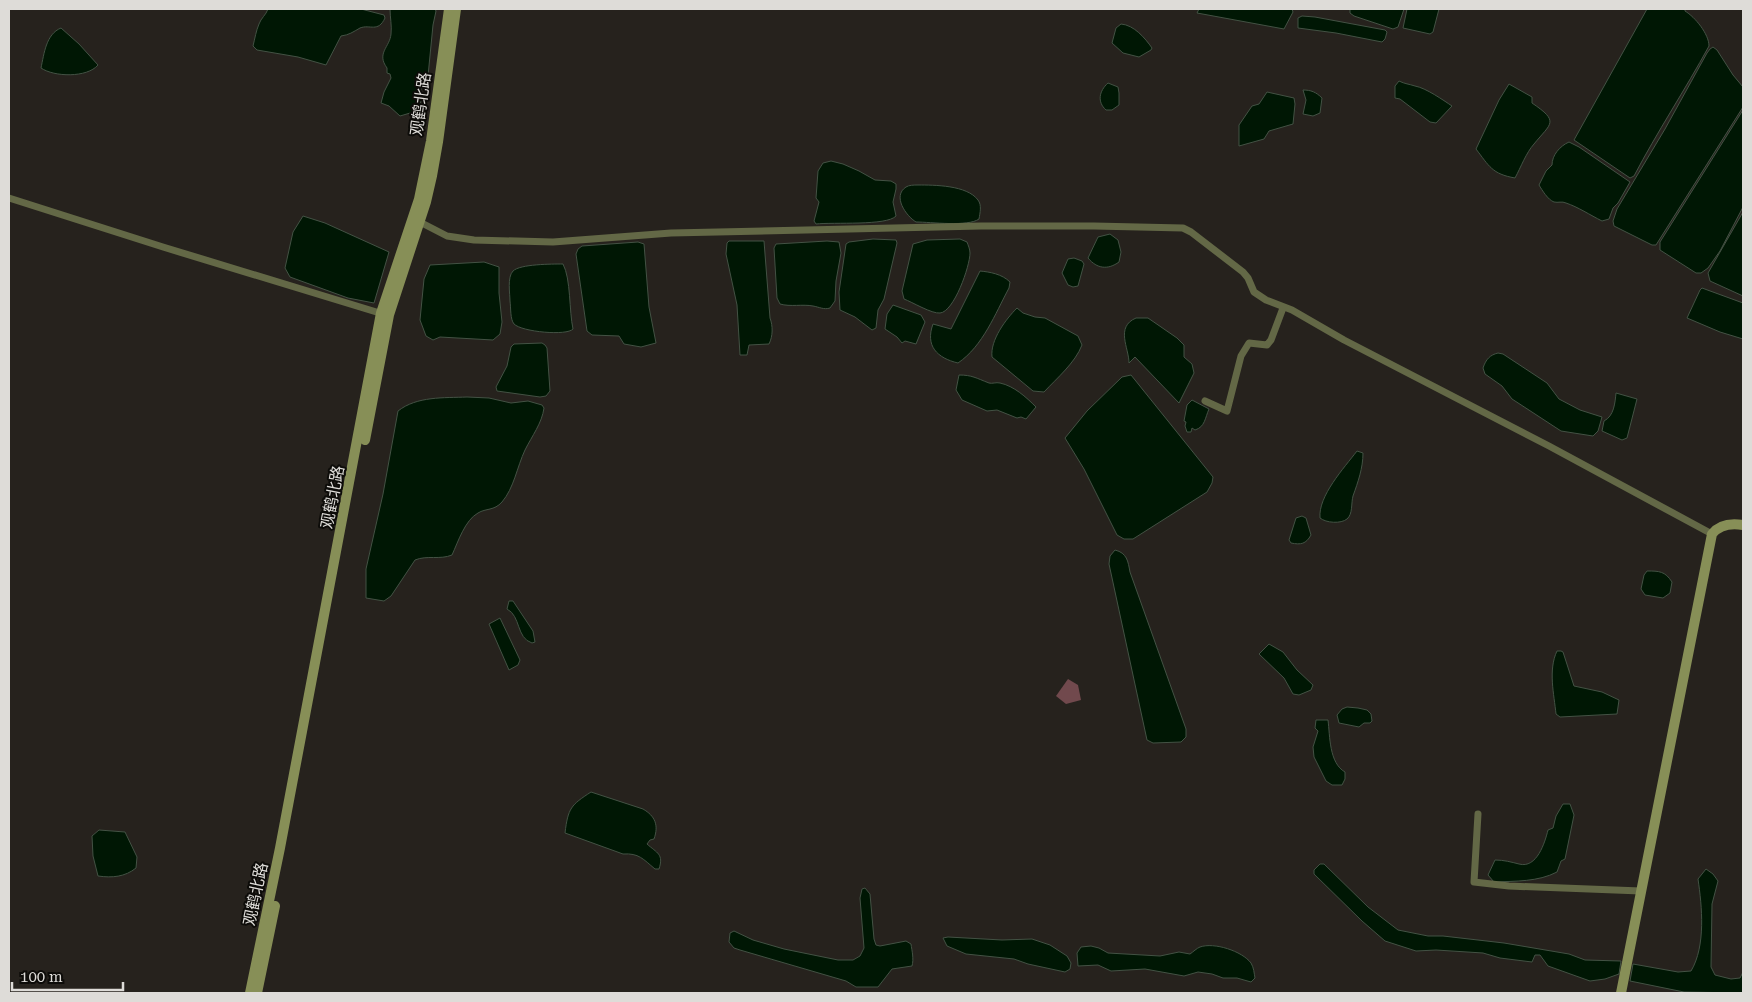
<svg xmlns="http://www.w3.org/2000/svg" width="1752" height="1002" font-family="'Roboto Serif','Noto Sans SC',serif">
<style>
.forest{fill:#71494d}
.water{fill:#001704;stroke:#435244}
.lines{fill:none;stroke-linecap:round;stroke-linejoin:round}
.street{stroke:#636846;stroke-width:7}
.secondary{stroke:#878f57;stroke-width:10}
.labels{text-anchor:middle;stroke-width:4;stroke-linejoin:round;paint-order:stroke}
.street-label{font-size:16px;fill:#dedcd8;stroke:#0d0c09}
</style>
<rect width="100%" height="100%" fill="#26221d"/>
<!-- forest -->
<path class="forest" d="M1068,679L1078,685L1081,700L1066,704L1056,696Z"/>
<!-- water -->
<path class="water" d="M268,9H361L384,15L385,18C378,33 370,24 360,28C353,32 349,35 341,36L326,65L298,57L257,50L253,46C255,38 256,31 259,24C261,18 266,15 268,9Z
M390,9H435L436,11L433,25L428,76L422,81L421,101L417,111L400,116L389,106L381,103L384,92L391,78L390,74L387,73V68C376,53 390,47 391,34C392,26 390,17 390,9Z
M1199,9H1292L1293,12L1284,29L1197,13Z
M1350,9H1404L1398,27L1393,29L1354,16L1350,13Z
M1407,9H1439L1433,32L1430,34L1403,28Z
M1647,9H1685V11C1695,17 1709,34 1709,46C1685,90 1657,132 1634,176L1630,178L1574,140Z
M1302,16L1315,17L1385,30L1387,32L1385,39L1382,42L1336,33L1298,28V18Z
M1121,24C1134,25 1145,38 1152,48L1151,50L1139,57L1123,53L1112,43L1116,28Z
M61,28L79,44L98,65C87,78 54,77 41,68C44,54 46,34 61,28Z
M1713,47L1717,50L1733,75L1743,87V107L1656,245H1652L1614,226L1613,221L1617,209L1665,129L1707,53L1710,49Z
M1399,81C1405,84 1409,84 1415,86C1426,88 1443,100 1452,106L1436,123L1430,122L1400,99L1395,98V86Z
M1108,83L1118,87L1119,93V105L1112,110H1106C1097,102 1099,91 1108,83Z
M1509,84L1532,97V103C1560,122 1551,123 1534,144C1526,153 1521,167 1515,178C1492,174 1489,166 1476,149L1499,100Z
M1303,90C1311,90 1316,92 1322,98L1320,113L1313,116L1303,114L1306,100Z
M1267,92L1294,98L1295,104L1293,124L1269,131L1264,139L1239,146V125L1252,106L1259,104Z
M1743,110V207L1720,251L1708,268L1701,273H1696L1660,250V242Z
M1569,142L1579,147L1630,182L1618,203L1613,208L1609,219L1602,221C1590,215 1578,207 1566,203C1562,201 1558,203 1554,202C1548,200 1542,190 1539,185L1546,171L1552,165C1552,155 1560,146 1569,142Z
M831,161L843,164L859,171L875,180L891,181L896,184V189L893,202L896,216C887,226 833,222 816,224L814,221L819,202L816,198L818,171L823,163Z
M918,185C934,185 967,185 978,200C982,205 980,213 979,219C968,227 931,222 916,222C906,216 892,196 906,187C909,185 914,185 918,185Z
M1743,212V296L1710,281L1708,273Z
M303,216L325,223L389,252L374,303L348,298L290,277L285,268L293,232Z
M1110,234L1118,240L1121,252L1119,262C1108,270 1097,269 1088,258L1098,237Z
M873,239L896,240L897,243L884,299L878,310L876,328L872,330L855,317L840,310L839,292L846,244L849,242Z
M960,239L967,242C968,245 970,249 970,253C970,266 954,312 940,313C932,314 912,302 904,299L902,291L913,244L927,240Z
M729,241H764L770,318C773,326 773,336 769,344L749,345L747,355H740L737,305L726,254L727,243Z
M827,241L839,242L841,253L836,281L835,301L830,308C824,310 819,307 813,306C803,304 790,307 780,304L777,298L774,248L776,244Z
M638,242L644,244L649,307L656,343L641,347L624,344L619,336L592,335L587,331L576,254L578,249L582,246Z
M1074,258L1082,261L1084,264L1078,286L1073,287L1068,285L1062,273L1068,259Z
M484,262L499,267V293L502,322L500,334L493,340L440,337L433,340L426,336L420,320L424,279L430,265Z
M563,264C571,279 569,311 573,329C567,336 522,332 514,324C510,319 511,308 510,301C510,294 507,277 513,271C520,264 552,264 563,264Z
M980,271C990,272 1002,274 1010,282L1009,288C995,314 983,346 958,363C937,358 925,346 933,324L951,329Z
M1702,288L1743,303V339L1720,332L1687,318L1700,290Z
M893,305L921,315L925,322L916,344L905,341L902,343L897,337L885,329L887,314Z
M1017,308L1023,313L1035,317L1045,318L1078,336L1082,345C1075,363 1057,378 1044,392L1033,391L992,357C990,340 1006,319 1017,308Z
M1136,318H1148L1177,338L1184,345V357L1192,364L1194,373L1179,403L1135,357L1129,363C1129,348 1115,327 1136,318Z
M542,343L545,345L547,348L550,391L546,396L540,397L497,391L496,387L507,366L511,347L514,344Z
M1498,353L1503,354L1547,383L1559,399L1580,410L1602,417L1598,431L1593,436L1561,431L1512,399L1502,386L1485,374L1483,368C1486,359 1490,355 1498,353Z
M959,375C972,375 976,378 989,383C992,384 996,382 1000,383C1014,386 1026,397 1036,407L1026,419L1021,417L1017,418L997,410L987,411L962,400L956,390Z
M1131,375L1213,477L1212,483L1207,492L1133,539H1124L1117,535L1084,469L1065,438L1087,411L1122,377Z
M1616,393L1637,399L1627,438L1622,440L1602,431L1604,421C1614,416 1615,403 1616,393Z
M467,397L489,398L511,403L528,401L542,405L544,408C542,423 532,436 525,450C517,467 514,488 502,502C494,511 486,508 478,513C465,520 458,542 452,555C440,560 427,555 415,560L391,596L384,601L366,598V569L383,494L398,411C417,396 444,398 467,397Z
M1192,400L1209,409C1205,418 1205,427 1195,430L1192,428L1191,432H1187L1185,426L1186,422L1184,421L1187,405Z
M1357,451L1363,453C1363,468 1358,482 1353,496C1351,503 1353,514 1347,519C1341,524 1326,523 1320,518C1318,496 1344,468 1357,451Z
M1302,516L1306,518L1311,535C1306,544 1301,545 1291,543L1289,540L1296,518Z
M1115,550C1127,553 1128,561 1130,572L1186,729V737L1181,742L1153,743L1147,740L1109,564L1110,556Z
M1647,571C1659,571 1665,571 1672,582L1670,593L1663,598L1645,595L1641,589L1644,575Z
M509,601H513L533,631L535,642L532,643C516,638 521,616 507,609Z
M500,618L520,660L518,665L509,670L489,624Z
M1269,644L1283,652L1297,670L1313,685L1311,690L1299,695L1293,694L1284,678L1259,654Z
M1557,651H1561L1563,652L1574,686L1602,692L1619,700L1617,714L1560,717L1556,714C1554,694 1548,670 1557,651Z
M1347,707L1358,708L1367,710L1371,714L1372,721L1370,723H1364L1359,727L1339,723L1337,715L1342,709Z
M1316,720H1328C1330,736 1329,763 1345,772V779L1342,785H1332L1326,781L1314,757L1313,747L1318,731L1315,728Z
M591,792L643,809C655,816 659,825 654,839L650,840L647,844C657,853 664,854 659,869H655C643,859 639,853 623,854L565,833C568,808 571,805 591,792Z
M1563,804H1570L1574,815L1565,859L1561,861L1557,872C1538,882 1515,881 1494,882L1488,875L1495,860C1504,860 1511,862 1519,864C1537,869 1545,842 1548,830L1553,828L1556,816Z
M99,830L125,832L137,857L136,868C125,877 112,878 98,876L93,856L92,836Z
M1320,864H1324L1368,907L1398,930L1428,936H1443L1504,943L1569,954L1585,960L1621,961L1619,974L1605,979L1590,981L1548,966L1540,955H1535L1532,962L1500,958L1483,953L1436,950L1416,951L1385,941L1362,921L1314,874V870Z
M1706,869L1713,874L1718,881L1712,904L1711,967L1715,975L1731,979L1740,978L1743,972V993L1684,992L1630,981L1633,964L1678,972L1691,971C1706,946 1702,906 1698,879Z
M865,888L870,894L874,939L876,945L880,946L906,941L911,944C912,951 914,959 912,966L892,969L878,987H856L846,981L740,950L734,948L729,942L730,933L734,931L753,940L784,949L838,960H853L860,956L864,948L860,898L862,889Z
M948,937L1002,940L1032,939L1050,945L1067,956L1071,963L1070,969L1065,972L1028,964L1014,959L966,954L947,946L943,938Z
M1091,946L1099,948L1108,953L1160,956L1179,952L1190,954C1193,952 1197,948 1200,947C1214,942 1242,951 1251,963C1254,968 1254,973 1255,978L1251,982L1237,978H1223L1212,974L1198,972L1184,976L1145,969L1111,971L1098,965L1078,966L1077,953L1081,947Z"/>
<g class="lines">
<!-- street -->
<path class="street" d="M9,198L163,247L383,314
M416,220L447,236L474,240L553,242L671,233L981,226H1094L1183,228L1191,232L1243,272L1248,278L1254,292L1266,300L1292,310L1344,340L1549,446L1712,534
M1205,401L1227,411L1241,356L1249,343L1267,345L1271,340L1283,308
M1478,814L1474,882L1509,886L1641,891"/>
<!-- secondary -->
<path class="secondary" d="M365,440L389,315L426,202L432,176L438,142L456,9
M250,993L280,848L381,313L419,199L431,141L449,9
M257,993L275,906
M1621,993L1712,534C1720,524 1731,523 1743,525"/>
</g>
<g class="labels">
<!-- street labels -->
<g class="street-label">
<text transform="translate(420 104) rotate(-82)" y="6">观鹤北路</text>
<text transform="translate(332 497) rotate(-79)" y="6">观鹤北路</text>
<text transform="translate(255 894) rotate(-78)" y="6">观鹤北路</text>
</g>
</g>
<!-- border -->
<rect width="1752" height="1002" fill="none" stroke="#dedcd8" stroke-width="20"/>
<!-- scale -->
<path d="M12 982v8h111v-8" fill="none" stroke="#dedcd8" stroke-width="2.5"/>
<text x="20" y="982" font-size="15" fill="#dedcd8" stroke="#0d0c09" stroke-width="4" paint-order="stroke">100 m</text>
</svg>
